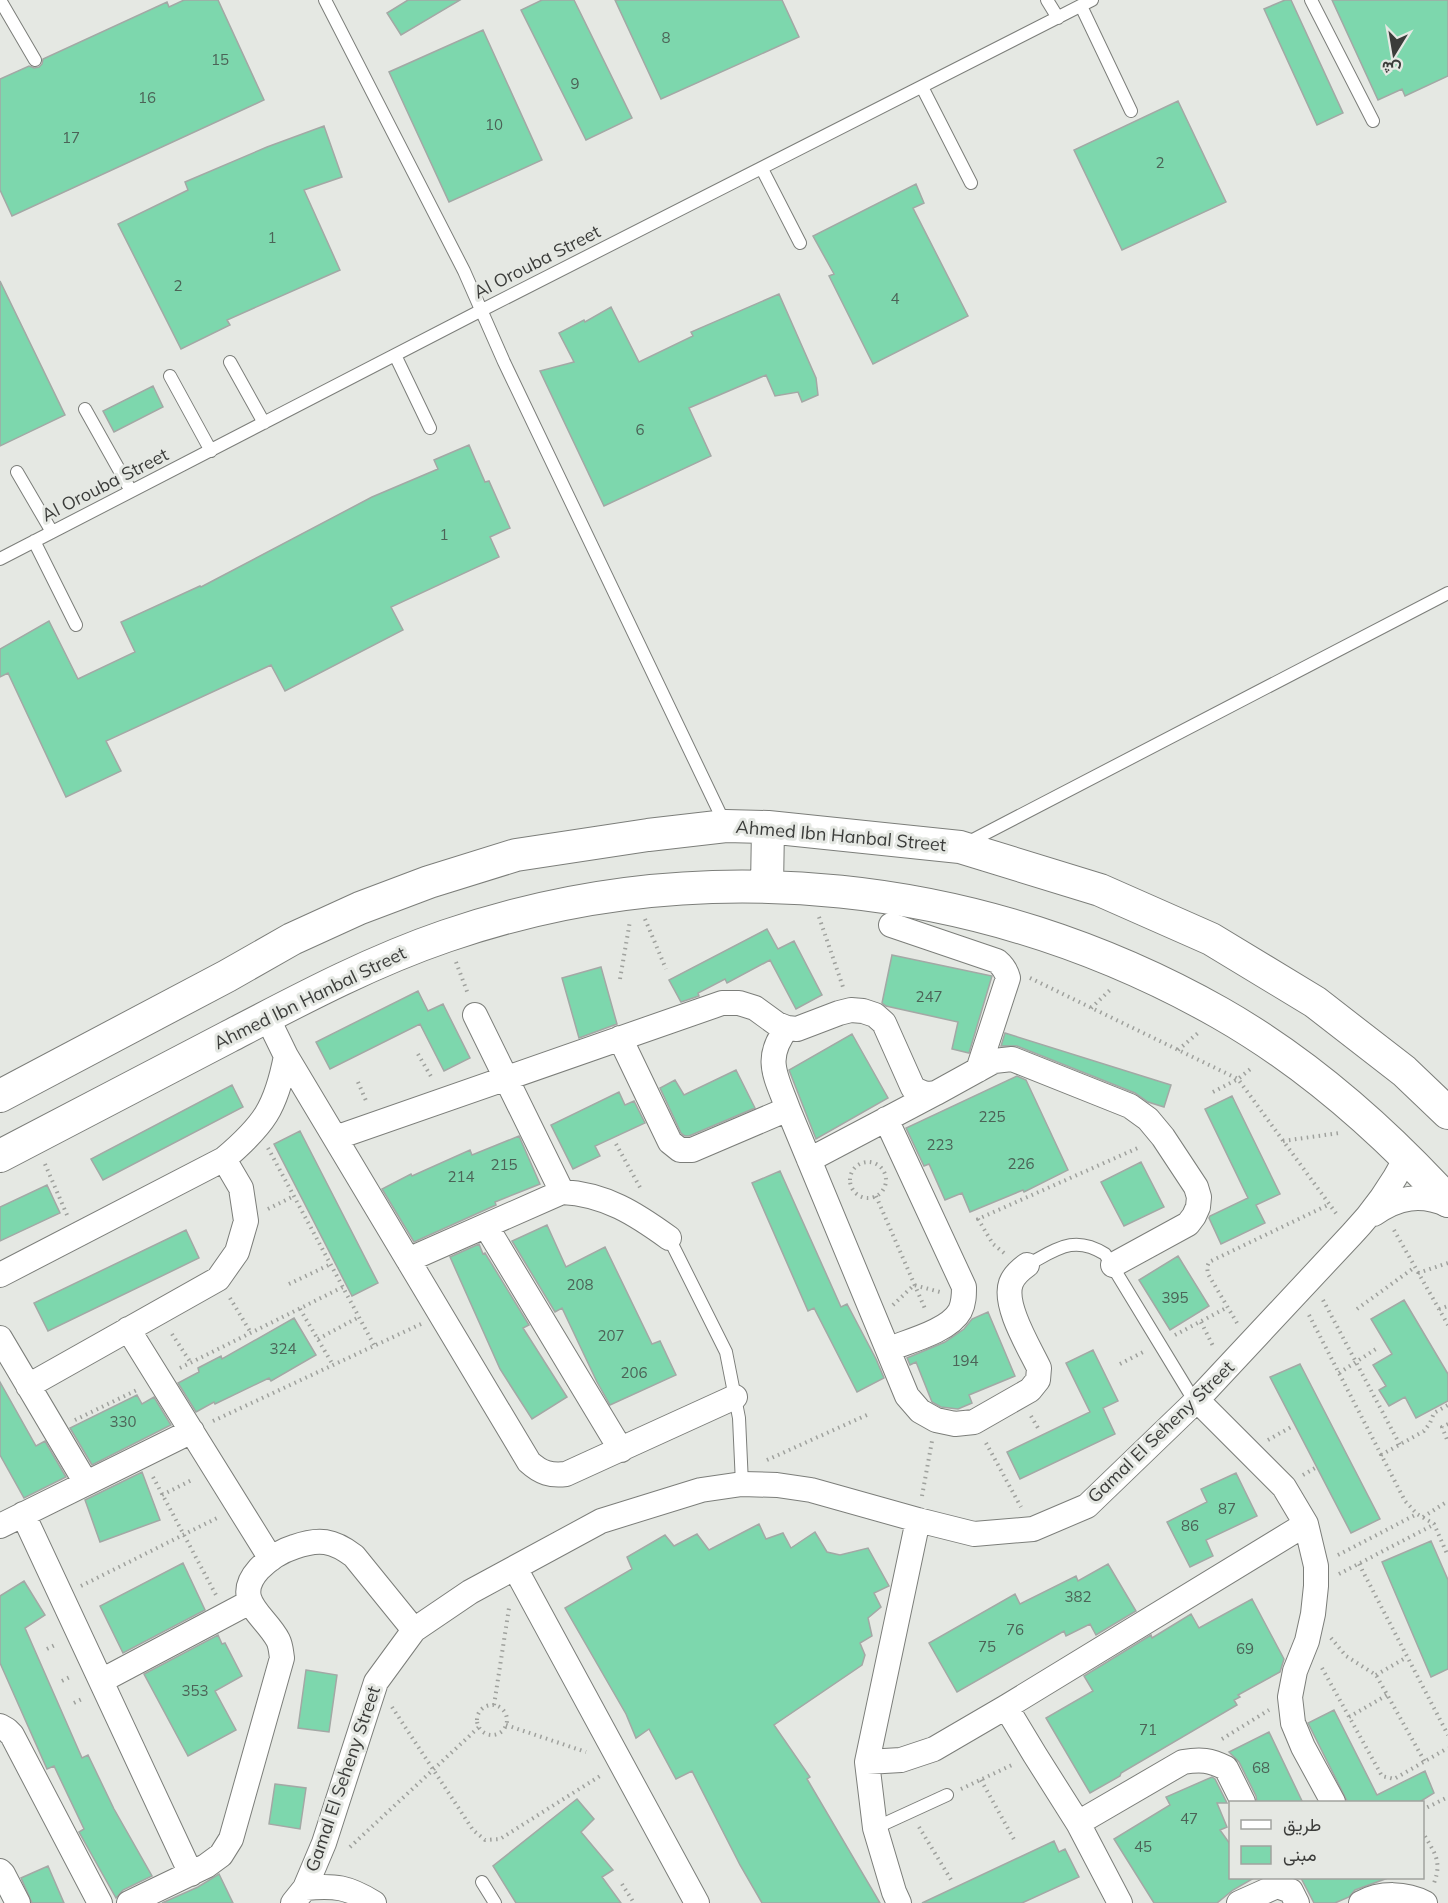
<svg xmlns="http://www.w3.org/2000/svg" width="1448" height="1903" font-family="Mulish,Vazirmatn,sans-serif">
<style>
.building{fill:#7dd7ad;stroke:#a3a8a5;stroke-width:1.5}
.lines{fill:none;stroke-linecap:round;stroke-linejoin:round}
.service-casing{stroke:#7c7e7a;stroke-width:14}
.minor-casing{stroke:#7c7e7a;stroke-width:26}
.tertiary-casing{stroke:#7c7e7a;stroke-width:34}
.path{stroke:#9fa19d;stroke-width:4;stroke-dasharray:1.5 4.5;stroke-linecap:butt}
.service{stroke:#fff;stroke-width:12}
.minor{stroke:#fff;stroke-width:24}
.tertiary{stroke:#fff;stroke-width:32}
.labels{text-anchor:middle;stroke-width:6;stroke-linejoin:round;paint-order:stroke}
.number-label{font-size:15px;fill:#4c6357}
.street-label{font-size:18px;fill:#3b3c3a;stroke:#e5e8e3}
</style>
<rect width="100%" height="100%" fill="#e5e8e3"/>
<!-- building -->
<path class="building" d="M184,0H218L264,100L12,216L0,190V79L29,66L34,68L39,67L42,64L43,59L167,2L169,7Z
M408,0H460L401,35L387,13Z
M542,0H574L632,118L586,140L521,10Z
M615,0H782L799,37L661,99Z
M1285,0H1291L1343,113L1317,125L1264,9Z
M1332,0H1448V76L1405,96L1402,89L1378,100Z
M483,30L542,160L449,202L389,72Z
M1178,101L1226,202L1122,250L1074,150Z
M324,126L342,177L304,190L340,270L227,320L230,325L181,349L118,224L188,190L185,182L267,147Z
M916,184L924,203L913,208L968,316L873,364L829,276L834,274L813,236Z
M0,281L65,415L0,446Z
M779,294L816,378L818,395L802,402L798,392L775,396L766,375L689,408L711,456L604,506L540,371L574,362L559,333L584,320L585,322L611,307L639,362L693,336L691,332Z
M153,386L163,407L114,432L103,411Z
M469,445L485,482L489,481L510,528L490,537L499,557L391,607L403,630L285,691L271,665L106,741L121,771L66,797L8,673L0,677V649L49,621L78,679L135,652L121,622L200,586L201,587L372,497L438,469L434,460Z
M767,929L778,949L794,941L822,995L796,1009L770,960L727,983L725,979L698,993L699,996L681,1002L669,980Z
M892,955L992,976L969,1053L952,1049L958,1022L886,1006L882,1003Z
M601,967L617,1024L579,1038L562,978Z
M418,991L428,1011L443,1004L470,1058L444,1071L420,1024L330,1069L316,1042Z
M1005,1033L1171,1085L1164,1107L1148,1102L1135,1093L1017,1046H1001Z
M852,1034L888,1098L816,1139L789,1070Z
M736,1070L755,1108L689,1136H685L681,1133L660,1088L675,1080L684,1095Z
M1017,1076L1026,1080L1068,1170L1024,1192L1023,1190L970,1212L962,1193L945,1200L929,1164L924,1166L906,1128Z
M232,1085L243,1107L103,1180L91,1159Z
M619,1092L625,1105L634,1101L645,1123L595,1146L600,1156L573,1169L551,1125Z
M1232,1096L1280,1194L1256,1205L1265,1223L1221,1244L1209,1218L1210,1216L1248,1198L1205,1109Z
M300,1131L378,1283L352,1296L274,1144Z
M519,1136L540,1184L495,1202L496,1205L414,1242L382,1189L411,1174L412,1176L470,1150L472,1155Z
M1141,1162L1164,1207L1124,1226L1101,1182Z
M780,1171L841,1307L847,1304L876,1359L884,1378L857,1392L814,1308L808,1311L752,1183Z
M47,1185L60,1213L0,1241V1207Z
M547,1225L566,1267L605,1247L652,1344L660,1341L676,1375L610,1405L597,1382L562,1308L555,1312L512,1241Z
M186,1230L199,1258L48,1331L34,1303Z
M479,1244L483,1254L485,1253L529,1325L523,1328L567,1397L532,1419L500,1369L450,1257Z
M1178,1256L1209,1306L1170,1330L1139,1280Z
M1404,1300L1448,1374V1401L1416,1418L1405,1397L1389,1406L1379,1390L1386,1386L1373,1365L1392,1354L1371,1319Z
M988,1312L1015,1376L969,1395L972,1403L958,1409L941,1407L932,1402L916,1362L910,1365L907,1358L945,1342L964,1329L972,1319Z
M294,1318L316,1355L271,1381L269,1378L215,1404L214,1402L196,1412L178,1383L199,1372L198,1368L221,1356L222,1359Z
M1093,1350L1118,1401L1103,1408L1115,1434L1020,1479L1007,1452L1090,1412L1066,1363Z
M1300,1364L1380,1519L1351,1533L1270,1377Z
M0,1382L36,1446L45,1441L66,1477L24,1498L0,1455Z
M137,1395L142,1404L154,1397L171,1425L92,1465L70,1428Z
M142,1472L160,1520L100,1542L85,1500Z
M1236,1473L1257,1516L1206,1540L1213,1556L1190,1567L1167,1522L1207,1502L1201,1489Z
M759,1524L766,1539L783,1533L791,1548L815,1532L827,1552L840,1555L868,1548L889,1586L874,1593L881,1607L868,1618L872,1636L860,1643L865,1655L862,1665L774,1725L810,1777L807,1779L880,1903H762L740,1865L692,1771L676,1779L649,1729L636,1738L626,1714L565,1608L632,1569L627,1557L665,1535L674,1546L697,1534L709,1550Z
M1431,1541L1448,1580V1669L1431,1677L1382,1562Z
M183,1563L205,1610L123,1653L100,1606Z
M1108,1564L1136,1611L1096,1635L1090,1624L1066,1636L1064,1631L957,1692L929,1643L1015,1594L1020,1604L1076,1576L1078,1581Z
M24,1581L45,1615L25,1628L82,1758L88,1755L114,1809L152,1876L123,1890L116,1898L79,1832L84,1829L54,1766L47,1769L0,1663V1596Z
M1252,1599L1284,1659L1280,1672L1238,1695L1240,1697L1234,1700L1237,1705L1121,1773L1120,1776L1090,1793L1046,1718L1093,1691L1084,1676L1151,1635L1152,1638L1191,1614L1199,1628Z
M218,1635L222,1644L225,1643L242,1676L215,1691L236,1730L188,1756L144,1674Z
M306,1670L337,1675L329,1732L298,1728Z
M1334,1710L1377,1795L1425,1771L1434,1793L1418,1803H1348L1308,1723Z
M1269,1732L1303,1803H1257L1256,1796L1239,1762L1229,1752Z
M1212,1777L1215,1779L1227,1803H1217L1227,1827L1220,1830L1230,1844V1878H1254L1233,1890L1217,1903H1154L1114,1839L1170,1805L1166,1797Z
M275,1784L306,1788L300,1829L269,1824Z
M577,1799L594,1819L581,1832L613,1870L602,1877L621,1903H516L493,1866Z
M1054,1841L1059,1852L1065,1849L1079,1877L1022,1903H922Z
M48,1866L64,1903H32L21,1878Z
M219,1874L233,1903H162L198,1887Z
M1301,1878H1388L1355,1890L1349,1897L1335,1903H1314Z"/>
<g class="lines">
<defs>
<path id="service" d="M0,0L35,60
M325,0L464,271L504,362L725,824
M1047,0L1058,18
M1311,0L1373,121
M1081,6L1131,111
M922,87L971,183
M762,169L800,243
M395,355L430,428
M230,362L264,423
M170,376L211,451
M85,409L131,491
M17,472L52,532
M34,541L76,625
M0,559L482,310L1092,0
M967,843L1448,593
M669,1238L726,1352L739,1418L742,1484
M1027,1265C1056,1250 1073,1234 1105,1254L1195,1402
M875,1828L947,1795
M482,1882L495,1903"/>
<path id="minor" d="M891,925L997,961C1003,966 1006,970 1008,978L978,1070
M475,1015L562,1192
M267,1017L286,1056L529,1462C541,1473 551,1476 566,1474L735,1397
M787,1028C763,1059 776,1076 788,1109L907,1396L920,1411L936,1420L955,1424L974,1422L1030,1390L1038,1380L1039,1368C1029,1347 1003,1305 1011,1283C1014,1275 1020,1270 1027,1265
M620,1038L670,1142L680,1150H692L788,1109
M886,1119L964,1287C964,1295 964,1303 960,1311C949,1331 909,1341 889,1349
M335,1138L722,1003H739L755,1008L777,1024L787,1028L797,1029L839,1013L851,1010L863,1011L875,1015L884,1023L913,1088C921,1093 927,1095 936,1093L994,1061L1012,1059L1130,1106L1148,1119L1163,1137L1196,1187L1199,1197L1198,1207L1194,1216L1188,1224L1113,1265
M809,1160L936,1093
M1374,1214C1398,1197 1421,1193 1448,1205
M486,1226L621,1450
M408,1260L562,1192C605,1194 636,1214 669,1238
M0,1275L224,1159C264,1125 276,1108 286,1056
M128,1329L271,1559
M0,1338L86,1483
M28,1386L218,1279L237,1252L246,1221L241,1188L224,1159
M1197,1400L1284,1487L1306,1524L1316,1566V1586L1313,1614L1307,1641L1295,1671L1290,1697L1293,1723L1303,1747L1333,1802
M23,1514L191,1874
M0,1526L192,1431
M515,1568L697,1903
M101,1681L250,1602
M1006,1707L1035,1755L1078,1823L1120,1903
M0,1726L7,1730L12,1735L100,1903
M867,1762L901,1760L934,1749L1006,1707L1306,1524
M1078,1823L1183,1762C1201,1759 1210,1760 1226,1768L1243,1802
M0,1871L3,1874L18,1903
M305,1888C335,1885 348,1887 374,1903
M129,1903L206,1866L221,1855L231,1839L282,1658C281,1652 281,1646 278,1640C265,1615 231,1600 259,1569C268,1560 281,1551 294,1547C319,1538 333,1540 354,1556L414,1630
M293,1903L305,1888L324,1843L376,1682L414,1630L470,1592L601,1521L701,1490L742,1484L777,1485L811,1490L918,1520L974,1534L1033,1529L1087,1506L1195,1402L1352,1234C1374,1211 1392,1185 1407,1156
M899,1903L894,1892L875,1828L867,1762L918,1520
M1239,1903L1277,1886L1291,1891L1297,1903
M1361,1903C1381,1892 1406,1893 1425,1903"/>
<path id="tertiary" d="M767,887L768,827
M0,1096L227,976L292,939L360,908L429,882L516,855L648,835L726,826L768,827L960,847L1100,890L1211,939L1315,1002L1404,1071L1448,1113
M0,1156C76,1116 152,1077 228,1037C299,1000 370,962 446,936C702,848 985,880 1220,1013C1306,1062 1381,1128 1448,1201"/>
</defs>
<!-- service casing -->
<use href="#service" class="service-casing"/>
<!-- minor casing -->
<use href="#minor" class="minor-casing"/>
<!-- tertiary casing -->
<use href="#tertiary" class="tertiary-casing"/>
<!-- path -->
<path class="path" d="M819,917L843,987
M645,919L666,969
M456,962L468,994
M1030,978L1238,1079L1338,1216
M620,979L630,921
M1091,1008L1110,990
M1178,1050L1198,1033
M418,1054L433,1080
M358,1082L367,1103
M1213,1092L1238,1079L1253,1067
M1283,1141L1339,1133
M616,1144L642,1191
M268,1148L374,1345
M850 1180a18 18 0 1 1 36 0a18 18 0 1 1-36 0Z
M45,1164L67,1215
M876,1196L926,1311
M268,1209L294,1196
M1394,1230L1448,1325
M1004,1253L993,1244L978,1219L1140,1147
M1418,1273L1448,1263
M289,1284L331,1264
M230,1298L251,1333
M1323,1300L1400,1445
M893,1305L914,1285L940,1292
M300,1309L333,1365
M1357,1309L1415,1267
M1439,1309L1448,1306
M1309,1315L1405,1501L1417,1514L1434,1524L1448,1556
M1201,1322L1214,1348
M1237,1323L1208,1274L1207,1267L1209,1262L1330,1204
M172,1334L191,1363
M1175,1335L1228,1307
M318,1339L359,1317
M1120,1364L1145,1351
M180,1368L343,1287
M1339,1373L1379,1347
M1031,1416L1038,1428
M75,1420L139,1389
M213,1421L421,1324
M1448,1424L1442,1427L1448,1442
M1268,1440L1291,1427
M986,1443L1021,1507
M1381,1455L1424,1431L1430,1423L1434,1413L1448,1405
M767,1460L869,1414
M1303,1475L1315,1468
M153,1477L216,1595
M162,1495L194,1479
M922,1496L932,1441
M1423,1517L1448,1501
M1338,1555L1417,1514
M1359,1564L1448,1735
M1339,1574L1433,1525
M81,1586L219,1517
M1331,1638L1346,1656L1376,1675L1425,1762
M47,1649L57,1644
M1322,1668L1382,1776L1394,1779L1448,1748
M1376,1675L1407,1657
M62,1681L72,1676
M74,1703L84,1698
M494,1705L509,1608
M477 1720a15 15 0 1 1 30 0a15 15 0 1 1-30 0Z
M392,1707L473,1830L485,1840L500,1839L600,1776
M1349,1717L1387,1695
M506,1725L586,1752
M1222,1739L1269,1710
M981,1780L1016,1843
M961,1789L1014,1764
M1422,1810L1448,1797
M919,1827L953,1883
M1422,1831C1433,1851 1443,1860 1434,1883
M350,1847L479,1727
M622,1884L634,1903"/>
<!-- service -->
<use href="#service" class="service"/>
<!-- minor -->
<use href="#minor" class="minor"/>
<!-- tertiary -->
<use href="#tertiary" class="tertiary"/>
</g>
<g class="labels">
<!-- number labels -->
<g class="number-label">
<text x="666" y="43">8</text>
<text x="220" y="65">15</text>
<text x="575" y="89">9</text>
<text x="147" y="103">16</text>
<text x="494" y="130">10</text>
<text x="71" y="143">17</text>
<text x="1160" y="168">2</text>
<text x="272" y="243">1</text>
<text x="178" y="291">2</text>
<text x="895" y="304">4</text>
<text x="640" y="435">6</text>
<text x="444" y="540">1</text>
<text x="929" y="1002">247</text>
<text x="992" y="1122">225</text>
<text x="940" y="1150">223</text>
<text x="1021" y="1169">226</text>
<text x="504" y="1170">215</text>
<text x="461" y="1182">214</text>
<text x="580" y="1290">208</text>
<text x="1175" y="1303">395</text>
<text x="611" y="1341">207</text>
<text x="283" y="1354">324</text>
<text x="965" y="1366">194</text>
<text x="634" y="1378">206</text>
<text x="123" y="1427">330</text>
<text x="1227" y="1514">87</text>
<text x="1190" y="1531">86</text>
<text x="1078" y="1602">382</text>
<text x="1015" y="1635">76</text>
<text x="987" y="1652">75</text>
<text x="1245" y="1654">69</text>
<text x="195" y="1696">353</text>
<text x="1148" y="1735">71</text>
<text x="1261" y="1773">68</text>
<text x="1189" y="1824">47</text>
<text x="1143" y="1852">45</text>
</g>
<!-- street labels -->
<g class="street-label">
<text transform="translate(537 262) rotate(-27)" y="6">Al Orouba Street</text>
<text transform="translate(105 485) rotate(-27)" y="6">Al Orouba Street</text>
<text transform="translate(841 836) rotate(5)" y="6">Ahmed Ibn Hanbal Street</text>
<text transform="translate(310 998) rotate(-26)" y="6">Ahmed Ibn Hanbal Street</text>
<text transform="translate(1161 1432) rotate(-44)" y="6">Gamal El Seheny Street</text>
<text transform="translate(343 1779) rotate(-71)" y="6">Gamal El Seheny Street</text>
</g>
</g>
<!-- legend -->
<rect x="1229" y="1801" width="195" height="78" fill="#e5e8e3" stroke="#a1a39f" stroke-width="1.5"/>
<rect x="1241" y="1820" width="30" height="9" fill="#ffffff" stroke="#a1a39f" stroke-width="1.5"/>
<text x="1283" y="1831" font-size="18" fill="#3b3c3a">طريق</text>
<rect x="1241" y="1846" width="30" height="18" fill="#7dd7ad" stroke="#a1a39f" stroke-width="1.5"/>
<text x="1283" y="1861" font-size="18" fill="#3b3c3a">مبنى</text>
<!-- north arrow -->
<g transform="translate(1394 54) rotate(191)" stroke="#e5e8e3" stroke-width="4.5" paint-order="stroke">
<path d="M0-4.5L10 22L0 15L-10 22Z" fill="#3b3c3a"/>
<text y="-9" font-size="16" font-weight="bold" text-anchor="middle" fill="#3b3c3a">ش</text>
</g>
</svg>
